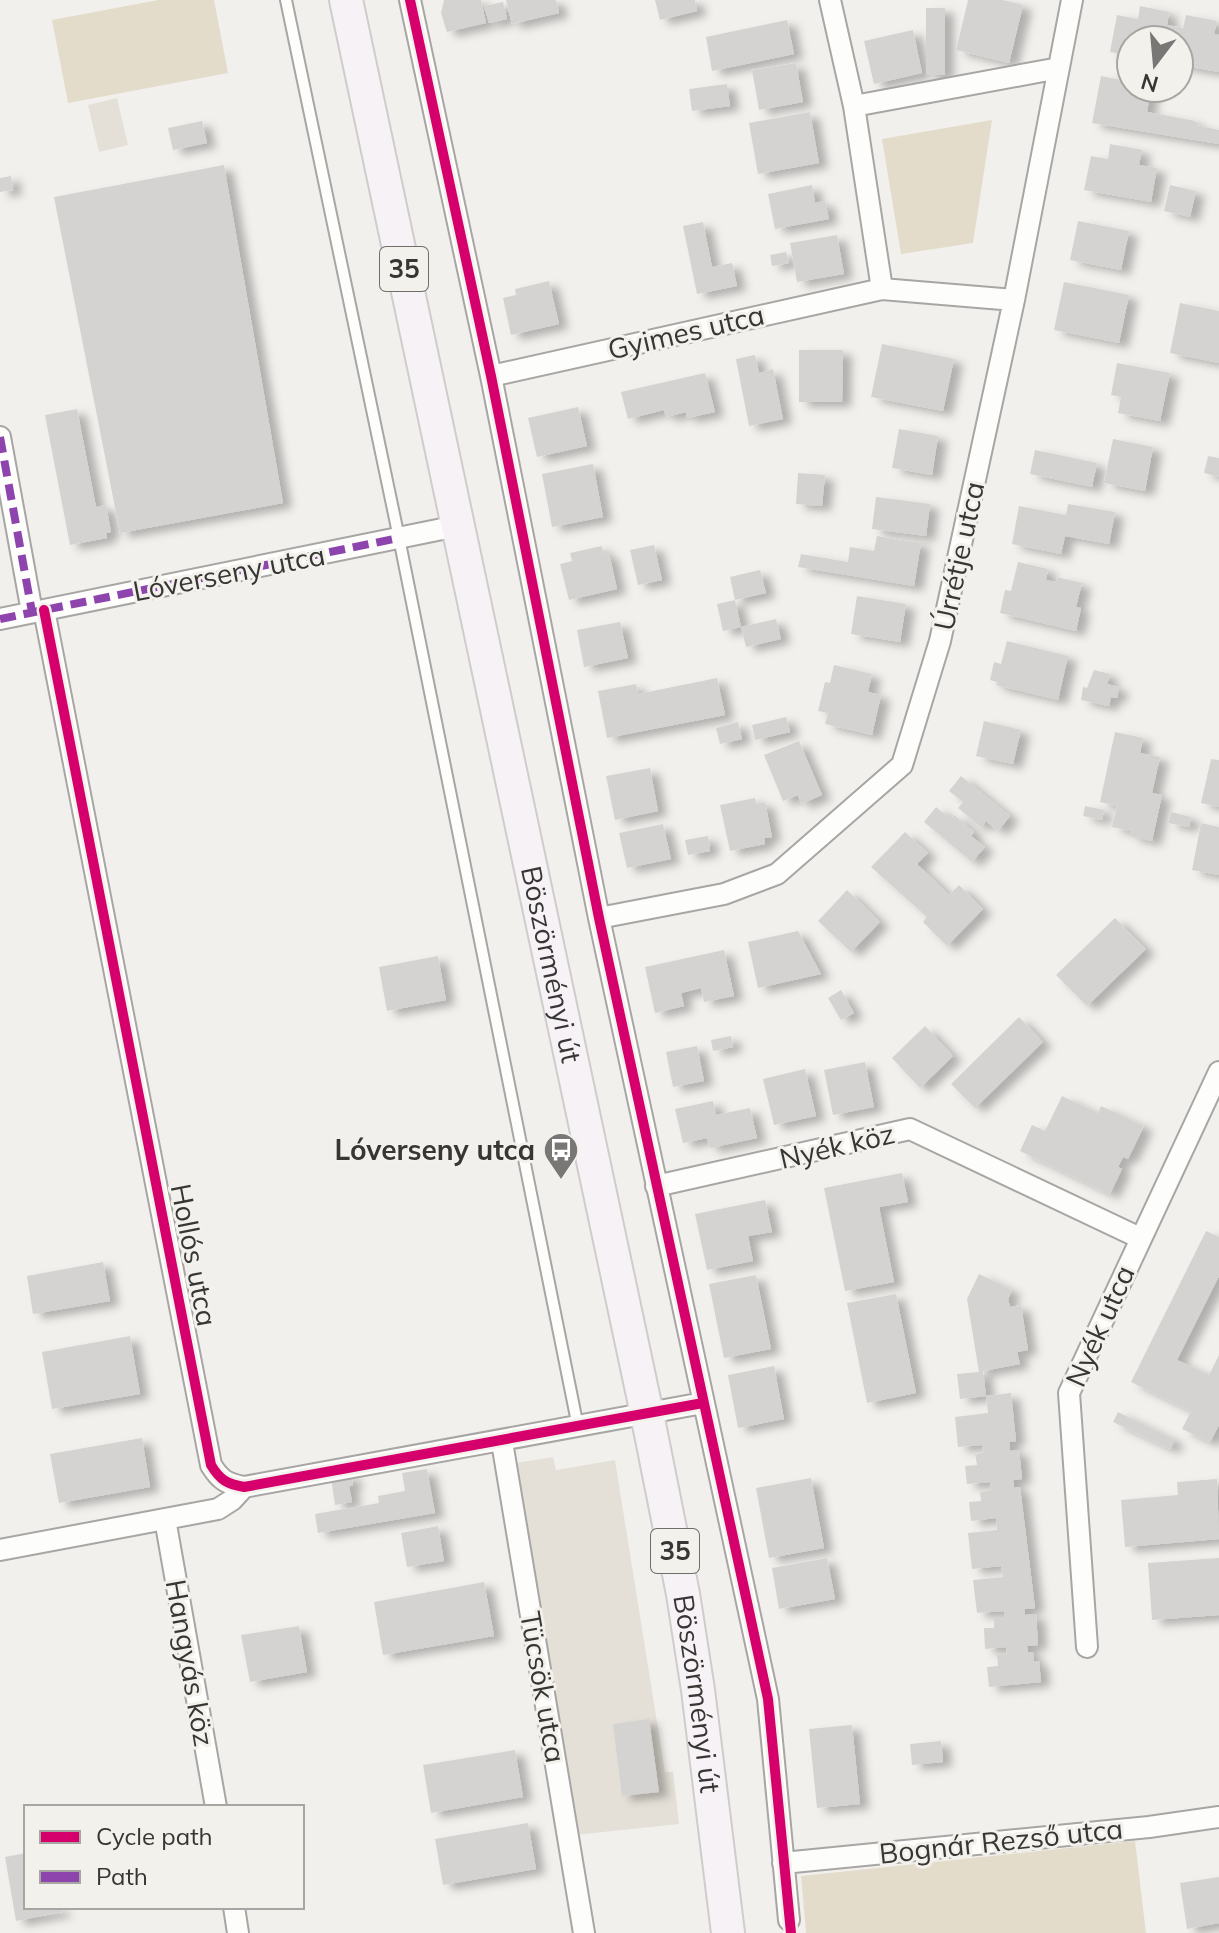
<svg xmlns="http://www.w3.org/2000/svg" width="1219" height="1933" font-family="Mulish,sans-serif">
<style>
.built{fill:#e4e0d8}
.green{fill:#e4dccb}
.building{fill:#d5d3d1;filter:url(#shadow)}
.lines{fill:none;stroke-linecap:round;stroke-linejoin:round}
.lane-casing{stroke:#a8a6a4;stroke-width:14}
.street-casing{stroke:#a8a6a4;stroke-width:24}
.primary-casing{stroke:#cecdcc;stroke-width:36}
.lane{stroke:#fdfdfc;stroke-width:10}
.street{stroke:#fdfdfc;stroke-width:20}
.primary{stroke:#f6f2f6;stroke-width:32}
.quiet{stroke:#8e44ad;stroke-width:8;stroke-dasharray:16 8;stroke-linecap:butt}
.cycleway-casing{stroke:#f3f1ec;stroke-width:15}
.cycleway{stroke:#d6006c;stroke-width:10}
.labels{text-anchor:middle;stroke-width:6;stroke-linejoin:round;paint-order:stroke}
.shield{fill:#f3f1ec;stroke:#6f6e6b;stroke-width:2}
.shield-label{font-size:26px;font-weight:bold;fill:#373634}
.street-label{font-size:28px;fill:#373634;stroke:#f3f1ec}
.poi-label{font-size:28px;font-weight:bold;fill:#373634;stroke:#f3f1ec;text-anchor:end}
</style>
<defs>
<filter id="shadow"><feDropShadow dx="9" dy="5" stdDeviation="4" flood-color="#0004"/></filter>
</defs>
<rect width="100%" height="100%" fill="#f2f0ed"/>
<!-- built -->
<path class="built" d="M117,98L128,145L99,152L88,105Z
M553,1457L556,1470L615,1460L665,1772H673L679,1824L575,1835L516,1463Z"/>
<!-- green -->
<path class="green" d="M158,0H214L228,73L68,103L52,20Z
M992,120L973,243L901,254L882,139Z
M1135,1841L1146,1933H806L801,1876Z"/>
<!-- building -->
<path class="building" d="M444,0H481L486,23L447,32L441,13Z
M506,0H556L559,13L512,24Z
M655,0H695L697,11L660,20Z
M968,0H1003L1023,5L1009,63L956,50Z
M503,2L507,19L489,23L484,6Z
M1140,6L1169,12L1167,25L1183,28L1186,15L1217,21L1214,34L1219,35V72L1179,65V40H1131V56L1110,52L1117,15L1138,19Z
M926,8H945V75H926Z
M787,20L794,54L712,71L706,37Z
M913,30L922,73L874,84L864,41Z
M796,63L803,102L759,110L752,70Z
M1101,76L1131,82V88H1151L1147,112L1195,121V125L1219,130V144L1092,123Z
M727,84L730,106L692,111L689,89Z
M810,112L819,163L758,174L749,123Z
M202,121L207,143L173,150L168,128Z
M1110,144L1142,150L1139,165L1157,168L1151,202L1084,190L1091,156L1108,159Z
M224,165L283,503L120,533L54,197Z
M11,176L13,190L0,192V178Z
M812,185L815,203L825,201L829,219L775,229L768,194Z
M1170,185L1196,191L1190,217L1164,211Z
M1078,221L1129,231L1121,270L1070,260Z
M703,222L712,267L732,263L737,286L697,294L683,226Z
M837,235L844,274L797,282L790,243Z
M786,252L789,263L772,266L770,255Z
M549,281L559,324L511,335L503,298L516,295L515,289Z
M1064,282L1129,295L1119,343L1054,330Z
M1180,303L1219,311V363L1170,353Z
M882,344L954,359L943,411L871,397Z
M799,350H843L842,402H799Z
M755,355L759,373L773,369L783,419L749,426L736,359Z
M1117,363L1170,373L1160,421L1118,413L1121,397L1111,395Z
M705,373L715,412L687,418L686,412L666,417L664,410L628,419L621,392Z
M578,407L587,446L537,457L528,418Z
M77,409L96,507L106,505L111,532L106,533L107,538L70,545L45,415Z
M899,429L938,436L932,475L892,468Z
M1113,439L1153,447L1145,491L1104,483Z
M1035,450L1097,463L1092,487L1030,474Z
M1208,456L1219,458V477L1204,473Z
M593,464L603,517L552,527L542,474Z
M798,473L825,475L822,506L796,504Z
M876,497L930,504L926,536L872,529Z
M1068,504L1115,512L1109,544L1065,536L1061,554L1012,544L1019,506L1066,515Z
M877,536L921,543L914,586L798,567L801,554L848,562L850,547L874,551Z
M654,545L662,580L638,585L630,550Z
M602,546L603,554L609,553L617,589L569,600L560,564L572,561L570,553Z
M1018,562L1048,569L1046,580L1056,582L1057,577L1082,583L1076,607L1081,608L1076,631L1000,613L1005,590L1011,591Z
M760,570L766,593L735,600L730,577Z
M857,596L906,604L900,642L851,634Z
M735,600L741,627L776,619L781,639L746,647L741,627L723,631L717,604Z
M620,622L628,658L584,667L577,630Z
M1007,641L1068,656L1058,700L996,685L997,682L990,680L994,662L1001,664Z
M834,665L872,674L868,692L881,695L872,735L825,724L828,713L818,711L825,682L830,683Z
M1094,670L1110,674L1107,684L1119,687L1117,698L1111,697L1109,706L1081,700L1083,687L1087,688Z
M717,678L725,715L607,738L598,691L636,684L638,694Z
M786,717L790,732L755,740L752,725Z
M984,721L1021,730L1013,764L976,756Z
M738,722L742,739L720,744L716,728Z
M1115,732L1143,738L1140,753L1160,757L1152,793L1162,795L1152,841L1130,836L1131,831L1112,827L1117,806L1100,802Z
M799,741L822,795L801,804L798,795L783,801L764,755Z
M1211,759L1219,760V807L1201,803Z
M650,768L658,811L615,820L606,776Z
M961,776L1010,816L998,831L986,821L981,827L958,808L963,802L949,791Z
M755,798L756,804L765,802L772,837L764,838L765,844L730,851L720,805Z
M1085,806L1104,810L1102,820L1083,816Z
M936,807L951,819L954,815L974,832L971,836L985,847L972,862L924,822Z
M1171,812L1191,817L1189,827L1168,823Z
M1201,823L1219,827V875L1192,870Z
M663,824L671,859L627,868L619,833Z
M905,832L928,853L917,864L949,895L959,885L983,909L947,946L923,922L927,917L871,867Z
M708,836L710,851L688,855L685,840Z
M847,890L880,922L851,952L818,921Z
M1115,918L1146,949L1087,1006L1056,975Z
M798,931L821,974L758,988L748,942Z
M724,950L734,996L704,1002L701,988L681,993L684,1006L655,1013L645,967Z
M438,956L446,1000L387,1011L379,967Z
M841,990L854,1013L841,1020L828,998Z
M1019,1017L1043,1042L975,1108L951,1084Z
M925,1026L953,1056L920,1088L892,1058Z
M731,1036L733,1047L713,1051L711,1040Z
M697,1046L704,1081L673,1087L666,1052Z
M865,1062L874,1107L833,1115L824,1070Z
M805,1069L816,1116L774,1125L763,1079Z
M1062,1096L1098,1113L1101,1106L1144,1126L1128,1159L1123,1157L1118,1167L1122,1169L1110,1194L1020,1151L1032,1125L1045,1131Z
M713,1101L716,1115L750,1108L757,1138L710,1148L707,1138L683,1143L675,1109Z
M902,1173L908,1202L879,1207L894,1282L845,1291L824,1188Z
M765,1200L772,1232L748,1236L753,1261L707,1270L695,1214Z
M1206,1231L1219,1237V1276L1177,1360L1209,1375L1219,1355V1425L1210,1442L1182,1429L1191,1411L1131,1382Z
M103,1262L110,1301L33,1314L27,1276Z
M979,1274L1012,1290L1008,1299L1010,1307L1021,1305L1028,1350L1017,1352L1020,1364L983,1371L986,1396L960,1399L957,1374L979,1372L967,1299Z
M756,1275L771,1349L724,1358L709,1284Z
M896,1294L916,1393L867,1403L847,1303Z
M130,1336L140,1394L52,1409L42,1352Z
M774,1366L784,1419L738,1428L728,1375Z
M1011,1393L1016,1441L1009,1442L1010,1451L1019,1450L1022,1479L1013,1480L1014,1488L1020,1487L1035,1608L1025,1609V1615L1036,1614L1038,1645L1027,1646L1028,1652H1033L1034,1662L1039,1661L1041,1682L989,1687L987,1667L998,1666L997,1655H1007L1006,1647L985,1649L984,1628H994V1617H1004V1611L977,1613L973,1580L1003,1577L1001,1566L972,1569L968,1533L997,1530L996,1518L971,1521L969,1502L981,1501L980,1492L991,1490L990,1482L967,1484L965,1466L977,1465L975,1454L983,1453L982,1445L958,1447L955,1417L988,1413L986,1396Z
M1118,1412L1175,1440L1170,1449L1113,1422Z
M142,1438L150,1487L59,1503L50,1454Z
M427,1469L435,1513L318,1533L315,1514L379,1503L378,1496L405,1491L402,1473Z
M351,1474L353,1485L349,1486L352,1502L335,1505L331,1478Z
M811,1478L824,1548L769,1558L756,1488Z
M1217,1479L1219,1539L1125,1547L1121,1500L1178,1495L1177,1482Z
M438,1526L444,1561L407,1567L401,1533Z
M827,1558L835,1599L779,1609L772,1568Z
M1219,1558V1615L1152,1620L1148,1563Z
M484,1582L494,1636L383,1655L374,1602Z
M299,1626L307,1672L250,1682L241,1635Z
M649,1719L659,1792L622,1796L613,1724Z
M852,1725L860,1804L817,1808L809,1729Z
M941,1741L943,1762L912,1765L910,1744Z
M515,1750L523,1797L431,1813L423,1765Z
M528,1823L536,1869L443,1885L435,1839Z
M26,1853V1907H61L62,1912L16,1921L5,1857Z
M1219,1877V1923L1187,1929L1180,1883Z"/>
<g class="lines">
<defs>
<path id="lane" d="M286,0L399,538L578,1427"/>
<path id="street" d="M410,0L491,376L599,918L768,1699L789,1920
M830,0L854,106L882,289
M854,106L1059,68
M491,376L882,289L1014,300
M0,437L32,612
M44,610L211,1465C220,1480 227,1484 244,1487L703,1403
M0,619L457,526
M599,918L724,894L777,874L902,765L940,641L1014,300L1072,0
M656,1186L910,1129L1140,1238
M502,1442L584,1933
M165,1519L216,1807
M0,1550L218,1509L232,1500L244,1487
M1087,1647L1069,1393L1219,1072
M783,1863L1149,1827L1219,1817
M234,1907L238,1933"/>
<g id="primary">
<path id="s1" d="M346,0L647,1414L683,1594L698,1690L728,1933"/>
</g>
</defs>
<!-- lane casing -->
<use href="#lane" class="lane-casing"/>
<!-- street casing -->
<use href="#street" class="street-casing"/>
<!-- primary casing -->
<use href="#primary" class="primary-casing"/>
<!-- lane -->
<use href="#lane" class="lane"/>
<!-- street -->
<use href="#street" class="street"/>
<!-- primary -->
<use href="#primary" class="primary"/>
<!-- quiet -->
<path class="quiet" d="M0,437L32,612
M0,619L399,538"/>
<defs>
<path id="cycleway" d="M410,0L491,376L599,918L768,1699L791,1933
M44,610L211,1465C220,1480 227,1484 244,1487L703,1403"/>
</defs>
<!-- cycleway casing -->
<use href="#cycleway" class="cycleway-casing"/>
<!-- cycleway -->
<use href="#cycleway" class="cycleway"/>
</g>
<!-- icons -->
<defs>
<symbol id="bus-pin" viewBox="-11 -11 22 30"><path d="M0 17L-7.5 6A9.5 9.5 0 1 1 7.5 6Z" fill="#787775" stroke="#f3f1ec"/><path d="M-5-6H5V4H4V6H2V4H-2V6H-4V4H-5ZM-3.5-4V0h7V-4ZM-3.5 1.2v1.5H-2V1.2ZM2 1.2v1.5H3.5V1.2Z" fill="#fff"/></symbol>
</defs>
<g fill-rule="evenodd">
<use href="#bus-pin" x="541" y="1130" width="40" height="54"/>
</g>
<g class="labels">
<!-- shield labels -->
<g class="shield">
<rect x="380" y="247" width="48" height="44" rx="6"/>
<rect x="651" y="1529" width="48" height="44" rx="6"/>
</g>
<g class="shield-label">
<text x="404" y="278">35</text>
<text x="675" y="1560">35</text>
</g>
<!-- street labels -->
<g class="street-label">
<text transform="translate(686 332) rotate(-13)" y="10">Gyimes utca</text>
<text transform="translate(959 556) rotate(-78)" y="10">Úrrétje utca</text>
<text transform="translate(229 573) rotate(-11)" y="10">Lóverseny utca</text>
<text dy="10" stroke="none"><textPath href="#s1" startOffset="986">Böszörményi út</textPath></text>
<text transform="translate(837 1146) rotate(-13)" y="10">Nyék köz</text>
<text transform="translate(194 1255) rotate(79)" y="10">Hollós utca</text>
<text transform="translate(1100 1326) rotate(-66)" y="10">Nyék utca</text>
<text transform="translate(190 1663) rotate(80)" y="10">Hangyás köz</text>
<text transform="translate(543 1687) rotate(80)" y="10">Tücsök utca</text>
<text dy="10" stroke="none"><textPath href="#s1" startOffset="1730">Böszörményi út</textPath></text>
<text transform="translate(1001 1841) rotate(-6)" y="10">Bognár Rezső utca</text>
</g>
<!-- poi labels -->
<g class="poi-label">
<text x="535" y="1160">Lóverseny utca</text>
</g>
</g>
<!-- legend -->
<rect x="24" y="1805" width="280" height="104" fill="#f3f1ec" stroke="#a8a6a2" stroke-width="2"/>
<rect x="40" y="1831" width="40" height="12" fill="#d6006c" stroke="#a8a6a2" stroke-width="2"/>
<text x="96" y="1845" font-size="24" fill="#373634">Cycle path</text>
<rect x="40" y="1871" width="40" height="12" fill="#8e44ad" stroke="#a8a6a2" stroke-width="2"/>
<text x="96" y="1885" font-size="24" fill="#373634">Path</text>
<!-- north arrow -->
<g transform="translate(1155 64) rotate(196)"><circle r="38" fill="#f3f1ec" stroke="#a8a6a2" stroke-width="2"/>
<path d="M0-6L14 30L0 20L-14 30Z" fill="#787775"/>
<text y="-12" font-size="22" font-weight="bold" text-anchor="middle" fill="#373634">N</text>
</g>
</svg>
